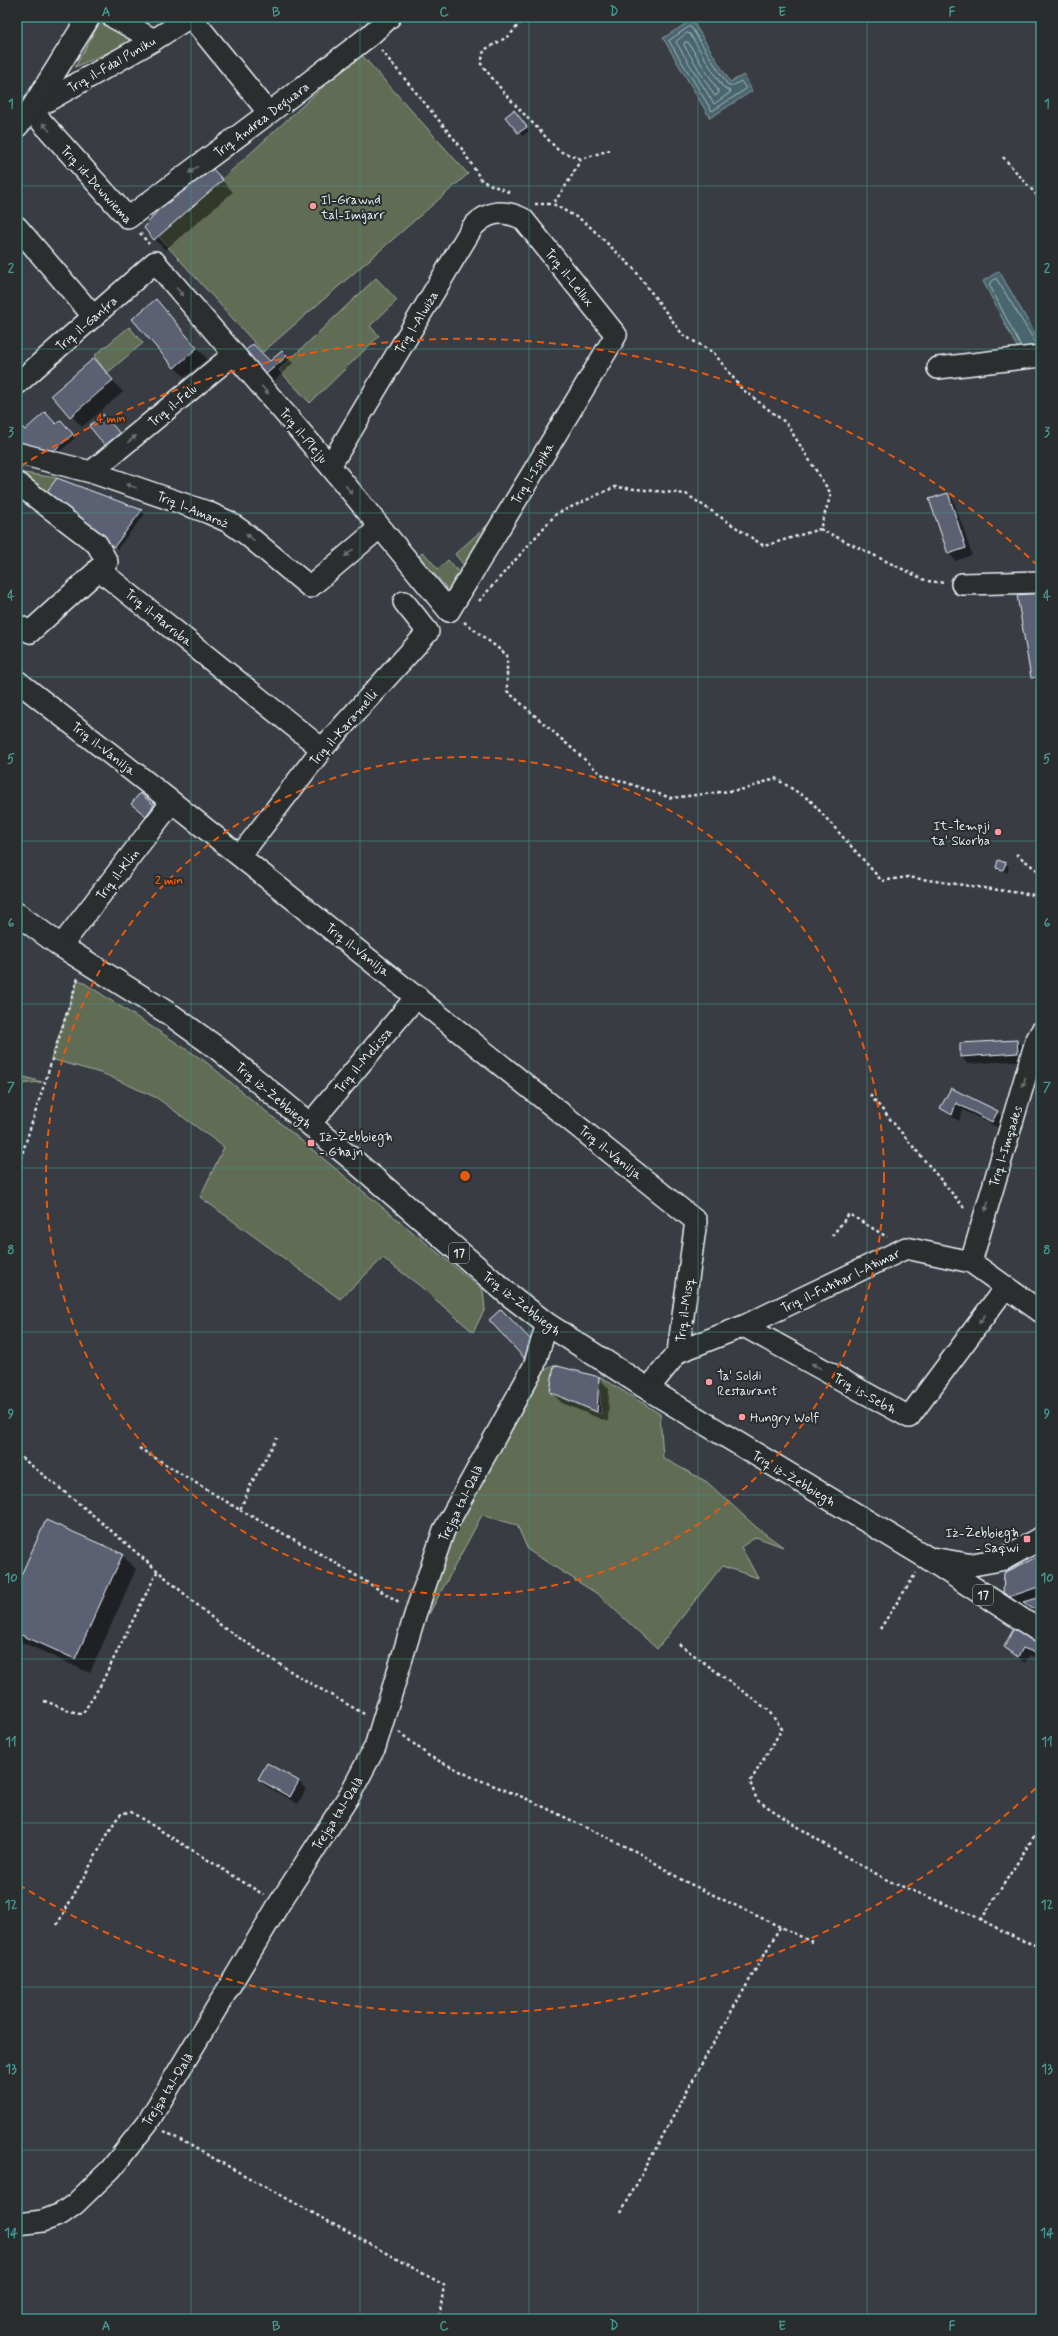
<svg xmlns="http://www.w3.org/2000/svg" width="1058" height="2336" font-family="Mynerve,sans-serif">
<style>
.green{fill:#616c53;stroke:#a4aea6}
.water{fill:#49656d;stroke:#899da5}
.shadow{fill:#0007}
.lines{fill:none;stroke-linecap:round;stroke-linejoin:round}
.shore{stroke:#a8b9c0;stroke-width:1}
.building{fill:#5b6173;stroke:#e8f1f8}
.minor-casing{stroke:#e8f1f8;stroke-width:24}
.major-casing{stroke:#e8f1f8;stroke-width:25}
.path{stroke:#e8f1f8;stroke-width:2.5;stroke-dasharray:3 3;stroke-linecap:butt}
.minor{stroke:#2a2d2e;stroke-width:21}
.major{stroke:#2a2d2e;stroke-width:22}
.oneway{fill:#6c7275}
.grid{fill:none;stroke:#459590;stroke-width:1;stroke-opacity:0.55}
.ring{fill:none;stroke:#e8590c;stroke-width:2;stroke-dasharray:7 5}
.poi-dot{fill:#ff9aa2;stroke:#2a2d2e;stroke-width:1.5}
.labels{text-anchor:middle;stroke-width:4;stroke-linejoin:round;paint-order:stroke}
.shield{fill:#2a2d2e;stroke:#afb6bb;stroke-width:1}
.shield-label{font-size:12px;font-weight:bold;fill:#e8f1f8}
.street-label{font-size:13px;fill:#e8f1f8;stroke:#2a2d2e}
.poi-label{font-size:13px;fill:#e8f1f8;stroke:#2a2d2e;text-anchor:start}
.centre{fill:#e8590c;stroke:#2a2d2e;stroke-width:2}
.ring-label{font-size:12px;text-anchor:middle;font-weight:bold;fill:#e8590c;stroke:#2a2d2e;stroke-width:4;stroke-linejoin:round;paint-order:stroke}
.neatline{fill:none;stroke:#459590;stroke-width:1.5}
.grid-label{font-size:13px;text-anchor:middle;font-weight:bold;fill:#459590}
</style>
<rect width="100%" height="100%" fill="#393d43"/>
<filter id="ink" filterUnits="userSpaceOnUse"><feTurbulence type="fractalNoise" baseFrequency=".025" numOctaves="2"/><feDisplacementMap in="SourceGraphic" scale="8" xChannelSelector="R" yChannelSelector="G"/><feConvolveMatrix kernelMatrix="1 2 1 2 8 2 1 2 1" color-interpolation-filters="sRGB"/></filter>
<g filter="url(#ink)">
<!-- green -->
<path class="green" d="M100,22L136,40L75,67Z
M360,53L468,174L263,352L159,237Z
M376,278L397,300L370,326L379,336L310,403L279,370Z
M129,327L143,343L107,373L94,356Z
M17,472L57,478L45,494Z
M492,521L466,568L455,554Z
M423,552L438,569L448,560L462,576L452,594L419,556Z
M78,979L206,1062L483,1290L485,1309L473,1332L420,1286L383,1258L340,1299L200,1197L224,1147L157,1098L104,1074L51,1059Z
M17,1075L42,1082L17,1084Z
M554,1365L550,1393L601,1414L599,1376L660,1414L663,1458L707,1482L756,1527L783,1547L756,1537L741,1547L758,1578L722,1566L657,1649L599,1595L528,1550L517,1525L482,1515L429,1614L443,1555L465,1505L537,1375Z"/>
<!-- water -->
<path class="water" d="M692,20L730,82L744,75L752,91L710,118L663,38Z
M999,271L1041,344V353L1021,355L983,281Z"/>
<!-- shadow -->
<path class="shadow" d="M514,111L529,131L522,136L507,117Z
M212,170L233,192L165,250L155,239Z
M166,311L207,359L185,377L174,367Z
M247,351L270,363L282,352L293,363L273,382Z
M94,360L123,392L82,427L53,395Z
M17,423L25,431L64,425L75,438L55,456L17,446Z
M57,479L142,511L145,514L117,549L49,497Z
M947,494L954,501L972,555L956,561L949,554L931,499Z
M1041,594V686L1032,678Z
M153,806L157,809L149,818L136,807Z
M1006,864L1009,867L1007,873L997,867Z
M1017,1041L1024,1048L1025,1060L968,1064L961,1057Z
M951,1089L997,1112L1004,1119L999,1128L963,1110L959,1121L949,1115L942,1108Z
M599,1378L609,1389L608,1422L562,1403L551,1392Z
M122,1555L136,1569L90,1673L17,1640V1586Z
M1041,1556V1616L1028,1605L1020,1607L1015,1605L1004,1594Z
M1041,1643V1659L1030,1655L1025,1663L1006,1647Z
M267,1764L299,1782L306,1789L298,1804L266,1786L259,1779Z"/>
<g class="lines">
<!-- shore -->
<path class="shore" d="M689,27H691L727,84L732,86L741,81L746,89L712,111L669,41Z
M687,33L690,34L722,86L731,92L714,104L676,42Z
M685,42H688L719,92L716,96L714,95L684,45Z
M1021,347L989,284L996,278L1037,345"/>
</g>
<!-- building -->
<path class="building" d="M514,110L527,127L518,133L505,117Z
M212,168L223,180L154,240L144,228L165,201Z
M156,299L197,348L174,368L132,319Z
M253,344L270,361L282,351L287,356L265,375L245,351Z
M94,358L113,380L70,417L51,395Z
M45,412L56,424L61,420L73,434L51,453L17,444V422L25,430Z
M103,414L123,437L108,449L89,426Z
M57,478L142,510L114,547L45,494Z
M948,493L966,548L948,554L929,499Z
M1041,593V677L1031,678L1017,595Z
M140,793L154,805L146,816L131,804Z
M998,860L1006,863L1003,870L996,868Z
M1017,1040L1018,1053L960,1057V1043Z
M951,1088L998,1111L992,1122L956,1103L952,1115L940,1108Z
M501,1309L534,1343L525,1359L489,1320Z
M554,1365L599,1377L597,1412L550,1392Z
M46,1520L123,1554L75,1659L17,1633V1584Z
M1041,1555V1586L1009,1597L1003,1594L1004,1573Z
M1041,1597V1613L1024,1602Z
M1015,1626L1041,1642V1655L1023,1648L1018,1657L1004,1647Z
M267,1763L299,1781L290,1797L258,1779Z"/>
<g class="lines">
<defs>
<path id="minor" d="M113,17L154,40
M190,17L154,40L31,110L128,218L269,113L369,36L390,17
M191,17L269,113
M17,227L94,317
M938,368L1041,356
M17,384L155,262L330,466L449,611L616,335L523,219C503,209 487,211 472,228L330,466
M17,453L91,472L207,512L229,522L246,534L310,587L379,528
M91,472L234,354
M17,483L97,544L107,562L30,632L17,625
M98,569L322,749
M962,584L1041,582
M17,681L172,802L696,1221L678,1352L648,1389
M240,856L322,749L428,632L404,602
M61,946L172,802
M310,1124L417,996
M971,1262L1036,1041L1041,1032
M744,1326L909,1417L1005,1288
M678,1352L744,1326L906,1248L971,1262L1041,1312
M17,2224L43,2221L61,2214L75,2204L111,2169L148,2122L279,1904L349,1796L375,1747L416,1612L444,1530L534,1366L547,1324"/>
<path id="major" d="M17,126L31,110L89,17
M17,914L61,946L171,1015L217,1048L352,1159L508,1294L547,1324L648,1389L926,1557L1041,1632
M935,1559L970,1565L1003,1559L1041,1538"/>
</defs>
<!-- minor casing -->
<use href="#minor" class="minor-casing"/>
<!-- major casing -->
<use href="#major" class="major-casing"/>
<!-- path -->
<path class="path" d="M521,22L509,36L484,50L481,64L506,95L559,151L581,159
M381,50L460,146L482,181L511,193
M610,150L581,159L567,184L553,204L585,222L634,269L683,335L714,353L742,389L786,423L831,494L820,529L927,581L945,583
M1003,157L1041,200
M535,204H553
M140,233L149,244
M479,601L556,514L615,487L686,494L764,546L820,529
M464,622L507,655V691L601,774L671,798L746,789L775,778L810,800L882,881L907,877L1041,896
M17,658L24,649
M1016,854L1041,873
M870,1095L966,1210
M17,1170L78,978
M832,1236L849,1214L887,1237
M139,1448L240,1510L250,1486L277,1438
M17,1454L87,1510L224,1628L298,1676L366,1715
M240,1510L326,1557L399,1602
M880,1629L916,1573
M679,1644L768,1710L782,1729L750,1782L757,1800L829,1847L889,1881L972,1915L1018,1939L1041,1947
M44,1701C58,1705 68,1713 83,1713L100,1686L158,1570
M399,1732L429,1756L472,1777L525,1798L641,1854L682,1880L812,1942
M981,1920L1040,1827
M57,1925L115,1821L122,1813L131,1812L264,1895
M164,2131L444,2285L439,2319
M621,2213L707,2054L780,1927"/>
<!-- minor -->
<use href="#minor" class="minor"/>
<!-- major -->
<use href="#major" class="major"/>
</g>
<!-- one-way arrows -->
<defs><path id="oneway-solid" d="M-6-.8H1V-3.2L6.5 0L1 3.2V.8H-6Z"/></defs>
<g class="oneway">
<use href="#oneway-solid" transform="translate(46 127) rotate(-132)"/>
<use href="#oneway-solid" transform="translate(193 170) rotate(143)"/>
<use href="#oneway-solid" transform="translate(180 292) rotate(49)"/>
<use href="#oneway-solid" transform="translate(265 390) rotate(50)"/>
<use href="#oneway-solid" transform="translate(132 439) rotate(-40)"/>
<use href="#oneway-solid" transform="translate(131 486) rotate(-161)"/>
<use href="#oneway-solid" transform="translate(349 490) rotate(52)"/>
<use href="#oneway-solid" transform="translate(250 537) rotate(-141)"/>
<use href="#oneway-solid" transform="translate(349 553) rotate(140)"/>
<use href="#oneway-solid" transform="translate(1024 1082) rotate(107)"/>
<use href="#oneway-solid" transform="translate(987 1206) rotate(107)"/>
<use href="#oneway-solid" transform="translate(982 1319) rotate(126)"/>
<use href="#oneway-solid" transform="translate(816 1366) rotate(-151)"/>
</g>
</g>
<!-- grid -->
<path class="grid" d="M191,17V2319M360,17V2319M529,17V2319M698,17V2319M867,17V2319M17,186H1041M17,349H1041M17,513H1041M17,677H1041M17,841H1041M17,1004H1041M17,1168H1041M17,1332H1041M17,1495H1041M17,1659H1041M17,1823H1041M17,1987H1041M17,2150H1041"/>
<!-- distance rings -->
<g class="ring">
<circle cx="465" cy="1176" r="419"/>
<path d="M1036 1788A837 837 0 0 1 21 1886M21 466A837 837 0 0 1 1036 564"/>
</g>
<!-- markers -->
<g class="poi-dot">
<circle cx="313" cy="206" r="4"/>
<circle cx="998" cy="832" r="4"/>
<rect x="307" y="1139" width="8" height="8" rx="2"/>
<circle cx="709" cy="1382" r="4"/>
<circle cx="742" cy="1417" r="4"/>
<rect x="1023" y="1535" width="8" height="8" rx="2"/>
</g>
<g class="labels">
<!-- shield labels -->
<g class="shield">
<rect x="449" y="1243" width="20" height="20" rx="3"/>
<rect x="973" y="1585" width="20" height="20" rx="3"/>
</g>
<g class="shield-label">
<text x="459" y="1257">17</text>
<text x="983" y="1599">17</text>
</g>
<!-- street labels -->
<g class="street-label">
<text transform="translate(111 64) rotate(-30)" y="5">Triq il-Fdal Puniku</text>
<text transform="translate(261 119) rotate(-37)" y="5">Triq Andrea Deguara</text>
<text transform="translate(97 184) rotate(48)" y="5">Triq id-Dewwiema</text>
<text transform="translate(570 277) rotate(51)" y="5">Triq il-Lellux</text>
<text transform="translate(416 322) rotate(-59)" y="5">Triq l-Alwiża</text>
<text transform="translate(86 323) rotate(-41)" y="5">Triq il-Ganfra</text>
<text transform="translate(172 405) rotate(-40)" y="5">Triq il-Felu</text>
<text transform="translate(304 435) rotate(50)" y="5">Triq il-Plejju</text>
<text transform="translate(532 473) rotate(-59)" y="5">Triq l-Ispika</text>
<text transform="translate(193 509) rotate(22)" y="5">Triq l-Amaroż</text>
<text transform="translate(159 617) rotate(39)" y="5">Triq il-Ħarruba</text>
<text transform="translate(343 727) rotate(-49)" y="5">Triq il-Karamelli</text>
<text transform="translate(104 748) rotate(38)" y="5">Triq il-Vanilja</text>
<text transform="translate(117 874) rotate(-52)" y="5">Triq il-Klin</text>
<text transform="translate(358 949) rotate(38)" y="5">Triq il-Vanilja</text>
<text transform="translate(363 1060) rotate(-50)" y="5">Triq il-Melissa</text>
<text transform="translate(274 1095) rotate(40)" y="5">Triq iż-Żebbiegħ</text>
<text transform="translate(1005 1146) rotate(-73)" y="5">Triq l-Imqades</text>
<text transform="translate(611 1152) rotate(39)" y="5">Triq il-Vanilja</text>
<text transform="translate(840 1280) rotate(-26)" y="5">Triq il-Fuħħar l-Aħmar</text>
<text transform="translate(522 1303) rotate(38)" y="5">Triq iż-Żebbiegħ</text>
<text transform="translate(684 1310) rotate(-82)" y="5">Triq il-Misq</text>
<text transform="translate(865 1393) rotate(29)" y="5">Triq is-Sebħ</text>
<text transform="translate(794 1478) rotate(31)" y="5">Triq iż-Żebbiegħ</text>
<text transform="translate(460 1503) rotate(-64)" y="5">Trejqa tal-Qalà</text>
<text transform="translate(337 1813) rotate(-58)" y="5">Trejqa tal-Qalà</text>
<text transform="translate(167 2089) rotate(-58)" y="5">Trejqa tal-Qalà</text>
</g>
<!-- poi labels -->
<g class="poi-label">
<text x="321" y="204">Il-Grawnd<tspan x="321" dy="15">tal-Imġarr</tspan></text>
<text x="990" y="830" text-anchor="end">It-Tempji<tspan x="990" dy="15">ta' Skorba</tspan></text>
<text x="319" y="1141">Iż-Żebbiegħ<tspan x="319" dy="15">- Għajn</tspan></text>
<text x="717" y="1380">Ta' Soldi<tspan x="717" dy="15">Restaurant</tspan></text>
<text x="750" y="1422">Hungry Wolf</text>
<text x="1019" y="1537" text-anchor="end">Iż-Żebbiegħ<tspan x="1019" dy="15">- Saqwi</tspan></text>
</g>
</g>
<circle cx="465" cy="1176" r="6" class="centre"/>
<g class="ring-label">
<text x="111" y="422">4 min</text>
<text x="169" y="884">2 min</text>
</g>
<!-- margin -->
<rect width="1058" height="2336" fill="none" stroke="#2a2d2e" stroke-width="44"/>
<rect x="22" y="22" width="1014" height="2292" class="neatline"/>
<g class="grid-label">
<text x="106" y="16">A</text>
<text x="276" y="16">B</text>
<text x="444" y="16">C</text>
<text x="614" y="16">D</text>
<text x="782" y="16">E</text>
<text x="952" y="16">F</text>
<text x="11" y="108">1</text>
<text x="1047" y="108">1</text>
<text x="11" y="272">2</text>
<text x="1047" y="272">2</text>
<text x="11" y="436">3</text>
<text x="1047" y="436">3</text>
<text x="11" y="600">4</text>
<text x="1047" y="600">4</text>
<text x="11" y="763">5</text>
<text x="1047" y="763">5</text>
<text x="11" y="927">6</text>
<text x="1047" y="927">6</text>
<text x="11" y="1091">7</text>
<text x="1047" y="1091">7</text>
<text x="11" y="1254">8</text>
<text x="1047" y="1254">8</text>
<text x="11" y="1418">9</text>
<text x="1047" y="1418">9</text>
<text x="11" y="1582">10</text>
<text x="1047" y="1582">10</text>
<text x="11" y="1746">11</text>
<text x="1047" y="1746">11</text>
<text x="11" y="1909">12</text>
<text x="1047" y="1909">12</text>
<text x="11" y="2073">13</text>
<text x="1047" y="2073">13</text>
<text x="11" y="2237">14</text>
<text x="1047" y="2237">14</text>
<text x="106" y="2330">A</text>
<text x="276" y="2330">B</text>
<text x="444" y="2330">C</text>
<text x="614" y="2330">D</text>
<text x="782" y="2330">E</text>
<text x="952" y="2330">F</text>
</g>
</svg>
